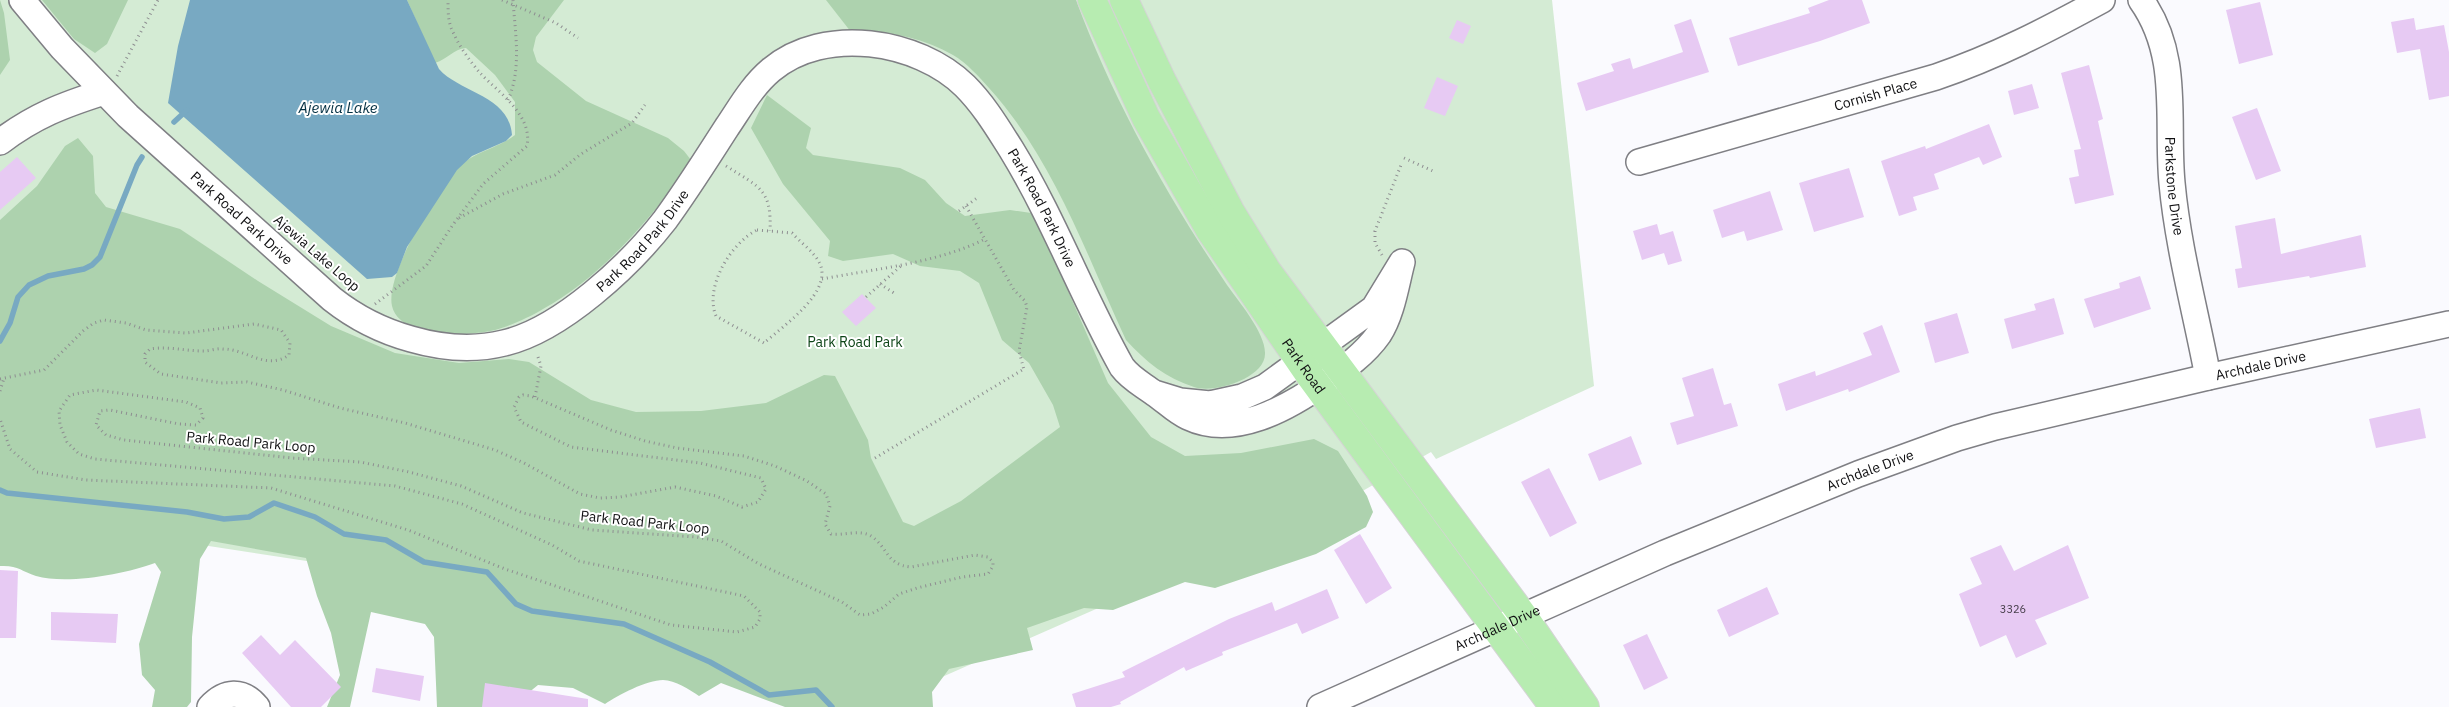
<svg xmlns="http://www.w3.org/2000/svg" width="2449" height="707" font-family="'IBM Plex Sans',sans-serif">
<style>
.green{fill:#d4ebd4}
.forest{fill:#add2ae}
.water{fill:#78a9c2}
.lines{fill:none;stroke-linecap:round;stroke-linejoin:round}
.stream{stroke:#78a9c2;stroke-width:5.5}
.building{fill:#e7caf3}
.minor-casing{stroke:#7f7f84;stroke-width:28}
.major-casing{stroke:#d4d4d4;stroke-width:30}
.path{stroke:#8e8e91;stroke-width:3;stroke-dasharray:1 4;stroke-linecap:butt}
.minor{stroke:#fff;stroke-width:25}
.major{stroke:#b7ecb1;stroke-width:28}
.labels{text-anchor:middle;stroke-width:4;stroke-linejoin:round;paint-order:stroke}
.number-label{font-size:11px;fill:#463e4a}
.street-label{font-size:14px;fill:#101012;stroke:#fff}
.park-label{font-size:14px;fill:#0e4518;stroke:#fff}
.water-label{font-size:15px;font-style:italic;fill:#032f42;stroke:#fff}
</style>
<rect width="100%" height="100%" fill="#fafafe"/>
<!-- green -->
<path class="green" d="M0,0H1552L1594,386L1436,459L1431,452L1359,493L874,707L392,574L0,514Z"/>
<!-- forest -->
<path class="forest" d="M0,0L4,13L10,60L0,75Z
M42,0H128L107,44L95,53L74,39Z
M407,0H564L536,37L533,50L537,62L586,101L668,138L684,151L691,160L689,168C646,222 604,275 543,309C530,317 510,326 495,330C470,336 400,340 392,306C385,275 436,192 457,169C474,151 497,149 515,135V102L495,75L466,48C453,49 448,59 435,63Z
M826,0H1076C1113,100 1167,196 1227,285C1238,301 1266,333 1265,354C1265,378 1214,394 1194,387C1166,378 1146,362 1126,340C1086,254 1054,160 989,88C979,77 967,63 953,55C922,37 887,30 851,32Z
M767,95L811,128L806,148L813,155L900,168L925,180L946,203L965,216L1010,210L1031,213L1059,270L1108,383L1151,437L1185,456L1241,453L1314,439L1338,451L1367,496L1373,512L1366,527L1316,554L1215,588L1185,582L1113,610L1084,608L1027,628L1033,650L949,669L932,692L933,707H785L721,683L699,696C690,690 675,680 663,680C647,680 618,695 605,704L573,688L538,685L511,707H437L434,637L425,624L371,612L350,707H327L340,675L331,633L317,596L306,558L211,541L200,559L192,637L191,702L187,707H152L155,690L142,675L139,644L161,572L155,563C125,574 67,585 36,576C21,571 18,565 0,566V220L37,186L65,146L78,138L93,156L95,193L106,207L180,229L258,281L331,326L395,353L459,363L509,359L529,362L591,400L636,412L701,411L766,403L824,375L835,376L868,440L871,458L903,522L914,526L961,501L1060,427L1053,405L1029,363L1002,340L979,283L960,271L920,266L893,254L843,261L828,256L830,241L783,184L751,128Z"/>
<!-- water -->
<path class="water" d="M190,0H407L439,69C460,93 509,95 512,135L506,141L472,156L457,170L407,247L397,273L392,277L367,279L168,103L178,46Z"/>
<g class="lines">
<!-- stream -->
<path class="stream" d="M174,122L187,110
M0,341L10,323L18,297L29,285L48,276L84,269L92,265L100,257L137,165L142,157
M0,490L7,493L187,512L224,519L249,517L274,503L315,517L344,534L386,540L424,562L487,572L516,604L532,611L624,624L710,662L769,695L816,690L832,707"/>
</g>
<!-- building -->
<path class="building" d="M1829,0H1862L1870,23L1820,41L1738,66L1729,38L1810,13L1808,8Z
M2260,2L2273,55L2239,64L2226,10Z
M2414,18L2416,30L2444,25L2449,52V96L2429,100L2420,49L2397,53L2391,22Z
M1691,19L1709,72L1586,111L1577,83L1614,71L1611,64L1630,58L1633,69L1683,52L1674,25Z
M1457,20L1471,26L1463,44L1449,38Z
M2089,65L2103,119L2098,121L2114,195L2075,204L2069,178L2079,176L2074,150L2081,149L2061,73Z
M1437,77L1458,86L1445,116L1424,108Z
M2032,84L2039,108L2014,115L2008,91Z
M2257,108L2281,171L2256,180L2232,117Z
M1989,124L2002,157L1983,165L1979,157L1934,174L1939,189L1913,197L1917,210L1899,216L1881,161L1925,146L1926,149Z
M17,157L36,178L0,210V172Z
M1849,168L1864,217L1814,232L1799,183Z
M1770,191L1783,230L1747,241L1744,231L1722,238L1713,210Z
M2275,218L2281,254L2361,235L2366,267L2310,278L2309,276L2238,288L2235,269L2242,268L2235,226Z
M1657,224L1660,235L1673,231L1682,261L1668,265L1664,253L1642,260L1633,231Z
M2140,276L2151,309L2094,328L2084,299L2120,288L2119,283Z
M862,294L876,308L856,326L842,312Z
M2054,298L2064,334L2012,349L2004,319L2036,310L2034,304Z
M1957,313L1969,353L1935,363L1924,323Z
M1882,325L1900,372L1849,392L1848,389L1786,411L1778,384L1815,371L1816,376L1872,355L1863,333Z
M1713,368L1724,405L1731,403L1738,426L1677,445L1670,423L1694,416L1682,378Z
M2420,408L2426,438L2376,448L2369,419Z
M1631,436L1642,464L1599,481L1588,454Z
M1549,468L1577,523L1550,537L1521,482Z
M1360,534L1392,588L1366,604L1334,550Z
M2001,545L2014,571L2068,545L2089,598L2035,620L2047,644L2016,658L2006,635L1980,647L1959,594L1982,584L1970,558Z
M0,570L18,571L16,638H0Z
M1767,587L1779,614L1729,637L1717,610Z
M1327,589L1339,618L1302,634L1297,623L1222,652L1223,655L1186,671L1184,667L1120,702L1121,704L1111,707H1076L1072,694L1125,677L1122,672L1229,619L1272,602L1275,611Z
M51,612L118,614L116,643L51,640Z
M1647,634L1668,678L1644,690L1623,645Z
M261,635L280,655L295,640L341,687L321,707H291L242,653Z
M376,668L424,676L420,701L372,692Z
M485,683L588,699V707H482Z"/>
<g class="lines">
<defs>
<g id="minor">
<path id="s1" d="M22,0L62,48L128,116L332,299C356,318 382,331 411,339C442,348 472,351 504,343C561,330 630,265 665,220C687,190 707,158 727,127C740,108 752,86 771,70C824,25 918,40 965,86C984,105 997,127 1011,149C1054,219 1082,296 1122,367C1131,379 1142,384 1154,393C1166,401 1175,411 1188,417C1234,439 1288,408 1325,382C1345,368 1365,354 1379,334C1392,314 1396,285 1402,262L1374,308L1265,387L1242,397L1210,404L1180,401L1154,393"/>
<path id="s2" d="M2141,0C2181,56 2166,120 2172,183C2178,248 2196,313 2208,377"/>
<path d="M0,142C34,116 63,105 104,92"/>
<path id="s3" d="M1639,162L1936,77C1997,56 2045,31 2102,0"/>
<path d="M210,707C225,691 242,689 257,707"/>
<path id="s4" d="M1320,707L1665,553L1858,474L1957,438L1995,427L2208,377L2449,324"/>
</g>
<g id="major">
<path id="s5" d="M1092,0L1146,118L1210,230L1311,377L1554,707"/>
<path d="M1124,0L1162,81L1230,211L1267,271L1524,617L1585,707"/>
</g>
</defs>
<!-- minor casing -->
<use href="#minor" class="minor-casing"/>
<!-- major casing -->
<use href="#major" class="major-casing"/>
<!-- path -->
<path class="path" d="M502,0L556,23L578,38
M117,76L158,0
M508,100C522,69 515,32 513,0
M1404,158L1433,171
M726,166C759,187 772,189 770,231
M966,206L1014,290L1025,301L1027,307L1019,351L1024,370
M959,211L977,198
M459,218L503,194L555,175L581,154L632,123L645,105
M757,230L792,233C800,242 813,251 819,262C835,291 783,326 764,343L716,316C704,287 731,243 757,230Z
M1382,255L1375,243V231L1401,165
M822,279C874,269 938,263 985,239
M880,284L894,293
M866,297L902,265
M375,304L426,266L452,226L483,184L527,146C533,115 498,92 480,73C471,62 460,48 454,34C448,24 448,12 448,0
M0,379L44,370L83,331L94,323L104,320L126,323L146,330L186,333L254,324L281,330L290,343L289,355C266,371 247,349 223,349C217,348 210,351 204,351C185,351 168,346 150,349L145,354V362L161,374L221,383L247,382L283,390L340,408L405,423L495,450L524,463L580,494L600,498L620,497L675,487L716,496L742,507L758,502L766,489L761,478L700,463L571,447L521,422L514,407L519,397L523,395L531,396L611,430L645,441L677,448L744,456L775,466L807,481L826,494L830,506L825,524L831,534C843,536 860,529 871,536C888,547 886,565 911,567L975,555L988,557L993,562V566L988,574L962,577L917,588L899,594L884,607L871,614L860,615L842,602L759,564L721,541L696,537L592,530L523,513L461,486L409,472L360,462L292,458L124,440L106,435L96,425L100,411L110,410L179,424L196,425L203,418L200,408L186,402L96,390L70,395L59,411L60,425L67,442L79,454L95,459L395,486L462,504L552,545L579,561L744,596L760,612V619L755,627L737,632L671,625L505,569L408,530L271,488L86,480L37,472L10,449L0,419
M0,391L4,378
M535,397L541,366L537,354
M875,458L1024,369"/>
<!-- minor -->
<use href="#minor" class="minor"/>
<!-- major -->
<use href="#major" class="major"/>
</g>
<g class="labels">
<!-- number labels -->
<g class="number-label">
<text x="2013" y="613">3326</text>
</g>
<!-- street labels -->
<g class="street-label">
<text dy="5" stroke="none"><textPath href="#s3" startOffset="246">Cornish Place</textPath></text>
<text dy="5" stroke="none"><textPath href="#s2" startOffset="192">Parkstone Drive</textPath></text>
<text dy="5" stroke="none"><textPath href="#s1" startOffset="1360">Park Road Park Drive</textPath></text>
<text dy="5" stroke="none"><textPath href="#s1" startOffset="310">Park Road Park Drive</textPath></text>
<text dy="5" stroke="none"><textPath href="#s1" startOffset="790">Park Road Park Drive</textPath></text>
<text transform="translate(317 253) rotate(41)" y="5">Ajewia Lake Loop</text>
<text dy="5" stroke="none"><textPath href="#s5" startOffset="424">Park Road</textPath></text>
<text dy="5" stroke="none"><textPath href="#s4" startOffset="1004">Archdale Drive</textPath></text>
<text transform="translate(251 442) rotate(5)" y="5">Park Road Park Loop</text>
<text dy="5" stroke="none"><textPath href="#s4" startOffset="599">Archdale Drive</textPath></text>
<text transform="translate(645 522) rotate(6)" y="5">Park Road Park Loop</text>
<text dy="5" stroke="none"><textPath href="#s4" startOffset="194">Archdale Drive</textPath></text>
</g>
<!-- park labels -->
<g class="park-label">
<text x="855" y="347">Park Road Park</text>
</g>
<!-- water labels -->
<g class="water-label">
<text x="338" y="113">Ajewia Lake</text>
</g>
</g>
</svg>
